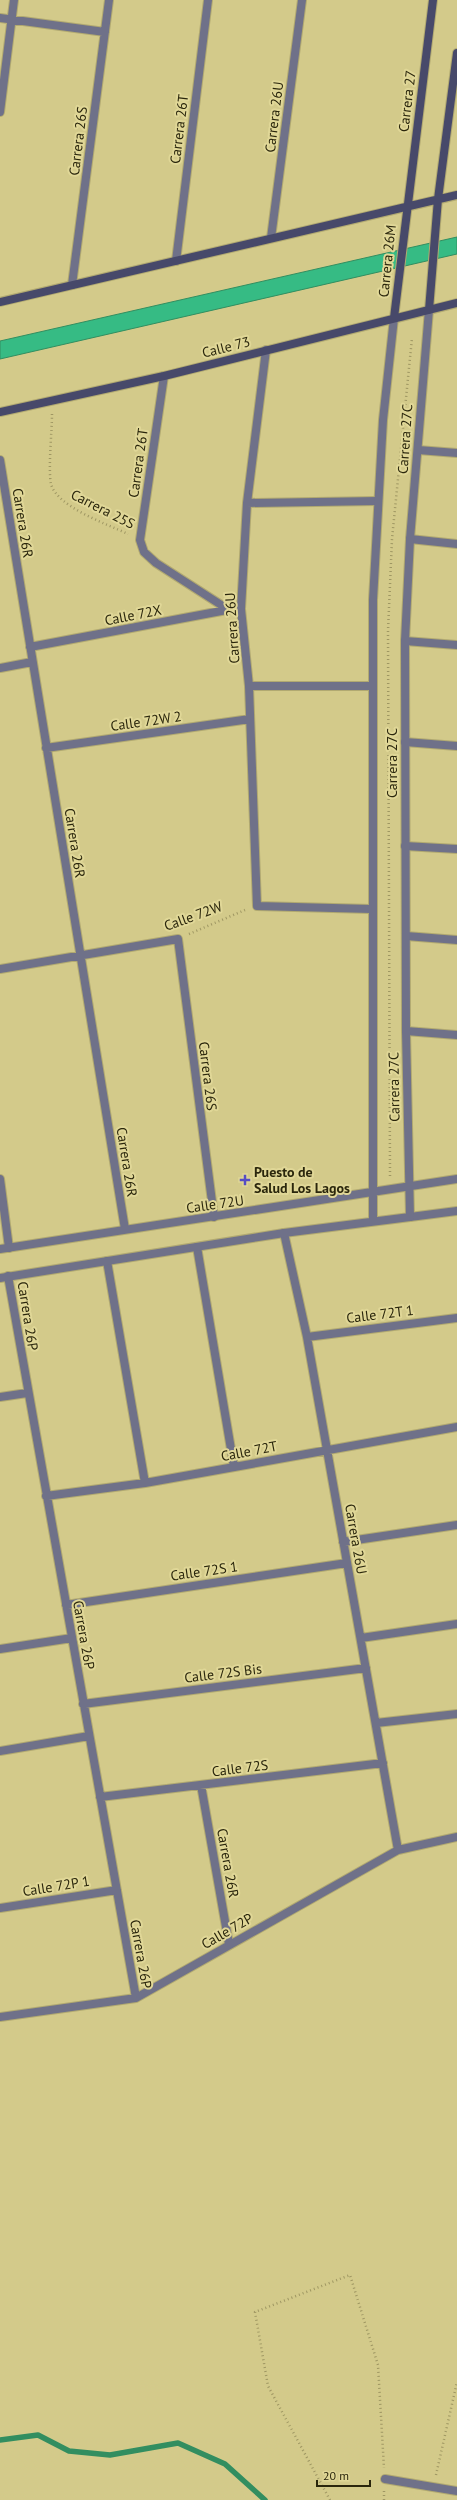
<svg xmlns="http://www.w3.org/2000/svg" width="457" height="2500" font-family="'PT Sans',sans-serif">
<style>
.water{fill:#36bb84;stroke:#328e60}
.lines{fill:none;stroke-linecap:round;stroke-linejoin:round}
.stream{stroke:#328e60;stroke-width:5.5}
.minor-casing{stroke:#b1a971;stroke-width:10}
.tertiary-casing{stroke:#b1a971;stroke-width:10}
.secondary-casing{stroke:#b1a971;stroke-width:10}
.path{stroke:#9f9763;stroke-width:2.5;stroke-dasharray:1 3;stroke-linecap:butt}
.minor{stroke:#6f7189;stroke-width:8}
.tertiary{stroke:#6f7189;stroke-width:8}
.secondary{stroke:#47496a;stroke-width:8}
.poi-dot{fill:#564dc4;stroke:#e0d797;stroke-width:1.5}
.labels{text-anchor:middle;stroke-width:4;stroke-linejoin:round;paint-order:stroke}
.street-label{font-size:14px;fill:#2a260c;stroke:#e0d797}
.poi-label{font-size:14px;font-weight:bold;fill:#2a260c;stroke:#e0d797;text-anchor:start}
</style>
<rect width="100%" height="100%" fill="#d3ca8a"/>
<!-- water -->
<path class="water" d="M457,237V254L0,359V341Z"/>
<g class="lines">
<!-- stream -->
<path class="stream" d="M0,2440L38,2435L69,2451L110,2455L178,2443L225,2464L265,2500"/>
<defs>
<path id="minor" d="M0,18L105,32
M0,112L14,0
M271,238L302,0
M176,261L208,0
M72,285L109,0
M266,350L247,503L241,609L249,686L257,906L371,909
M164,376L140,540L144,552L156,563L229,610
M418,450L457,453
M0,460L125,1229
M247,503L377,501
M410,539L457,544
M405,641L457,645
M30,647L232,609
M0,668L32,662
M249,686H371
M405,742L457,746
M46,748L250,719
M405,846L457,849
M406,936L457,940
M0,969L178,939L214,1217
M406,1031L457,1035
M0,1179L9,1248
M410,1217L457,1211
M284,1233L307,1337L398,1850
M197,1247L234,1467
M107,1261L145,1483
M8,1276L136,1998
M307,1337L457,1318
M0,1397L27,1393
M46,1496L145,1483L457,1427
M343,1542L457,1525
M66,1605L347,1563
M361,1638L457,1624
M0,1649L72,1638
M83,1704L366,1668
M376,1723L457,1714
M0,1751L89,1736
M201,1785L229,1944
M100,1797L383,1763
M0,1908L117,1890
M0,2017L136,1998L398,1850L457,1837
M385,2479L457,2491"/>
<path id="tertiary" d="M373,1221V600L383,420L394,318
M0,1249L457,1179
M0,1278L284,1233L410,1217L406,1031L405,641L410,539L429,310"/>
<path id="secondary" d="M0,302L457,195
M429,310L438,199L457,53
M394,318L433,0
M0,412L164,376L457,303"/>
</defs>
<!-- minor casing -->
<use href="#minor" class="minor-casing"/>
<!-- tertiary casing -->
<use href="#tertiary" class="tertiary-casing"/>
<!-- secondary casing -->
<use href="#secondary" class="secondary-casing"/>
<!-- path -->
<path class="path" d="M52,414C52,431 48,469 51,484C57,507 107,524 128,534
M189,934L245,910
M390,1176L388,631L392,539L412,338
M436,2475L457,2382
M330,2500L268,2386L255,2312L350,2275L378,2365L384,2468
M384,2500V2491"/>
<!-- minor -->
<use href="#minor" class="minor"/>
<!-- tertiary -->
<use href="#tertiary" class="tertiary"/>
<!-- secondary -->
<use href="#secondary" class="secondary"/>
</g>
<!-- markers -->
<path class="poi-dot" d="M243 1174h4v4h4v4h-4v4h-4v-4h-4v-4h4z"/>
<g class="labels">
<!-- street labels -->
<g class="street-label">
<text transform="translate(407 101) rotate(-83)" y="5">Carrera 27</text>
<text transform="translate(274 117) rotate(-83)" y="5">Carrera 26U</text>
<text transform="translate(179 129) rotate(-83)" y="5">Carrera 26T</text>
<text transform="translate(78 141) rotate(-83)" y="5">Carrera 26S</text>
<text transform="translate(387 261) rotate(-84)" y="5">Carrera 26M</text>
<text transform="translate(226 347) rotate(-14)" y="5">Calle 73</text>
<text transform="translate(405 439) rotate(-86)" y="5">Carrera 27C</text>
<text transform="translate(138 463) rotate(-82)" y="5">Carrera 26T</text>
<text transform="translate(103 509) rotate(27)" y="5">Carrera 25S</text>
<text transform="translate(23 523) rotate(81)" y="5">Carrera 26R</text>
<text transform="translate(133 615) rotate(-11)" y="5">Calle 72X</text>
<text transform="translate(232 628) rotate(-94)" y="5">Carrera 26U</text>
<text transform="translate(146 721) rotate(-8)" y="5">Calle 72W 2</text>
<text transform="translate(392 763) rotate(-90)" y="5">Carrera 27C</text>
<text transform="translate(75 843) rotate(81)" y="5">Carrera 26R</text>
<text transform="translate(193 916) rotate(-20)" y="5">Calle 72W</text>
<text transform="translate(208 1076) rotate(83)" y="5">Carrera 26S</text>
<text transform="translate(394 1087) rotate(-91)" y="5">Carrera 27C</text>
<text transform="translate(127 1162) rotate(81)" y="5">Carrera 26R</text>
<text transform="translate(215 1204) rotate(-8)" y="5">Calle 72U</text>
<text transform="translate(380 1314) rotate(-7)" y="5">Calle 72T 1</text>
<text transform="translate(28 1316) rotate(81)" y="5">Carrera 26P</text>
<text transform="translate(249 1451) rotate(-11)" y="5">Calle 72T</text>
<text transform="translate(356 1539) rotate(80)" y="5">Carrera 26U</text>
<text transform="translate(204 1571) rotate(-8)" y="5">Calle 72S 1</text>
<text transform="translate(84 1635) rotate(80)" y="5">Carrera 26P</text>
<text transform="translate(223 1673) rotate(-7)" y="5">Calle 72S Bis</text>
<text transform="translate(240 1768) rotate(-7)" y="5">Calle 72S</text>
<text transform="translate(228 1863) rotate(80)" y="5">Carrera 26R</text>
<text transform="translate(56 1886) rotate(-9)" y="5">Calle 72P 1</text>
<text transform="translate(227 1931) rotate(-30)" y="5">Calle 72P</text>
<text transform="translate(141 1954) rotate(80)" y="5">Carrera 26P</text>
</g>
<!-- poi labels -->
<g class="poi-label">
<text x="254" y="1177">Puesto de<tspan x="254" dy="16">Salud Los Lagos</tspan></text>
</g>
</g>
<!-- scale -->
<path d="M317 2480v6h53v-6" fill="none" stroke="#2a260c" stroke-width="2"/>
<text x="323" y="2480" font-size="12" fill="#2a260c" stroke="#e0d797" stroke-width="3" paint-order="stroke">20 m</text>
</svg>
